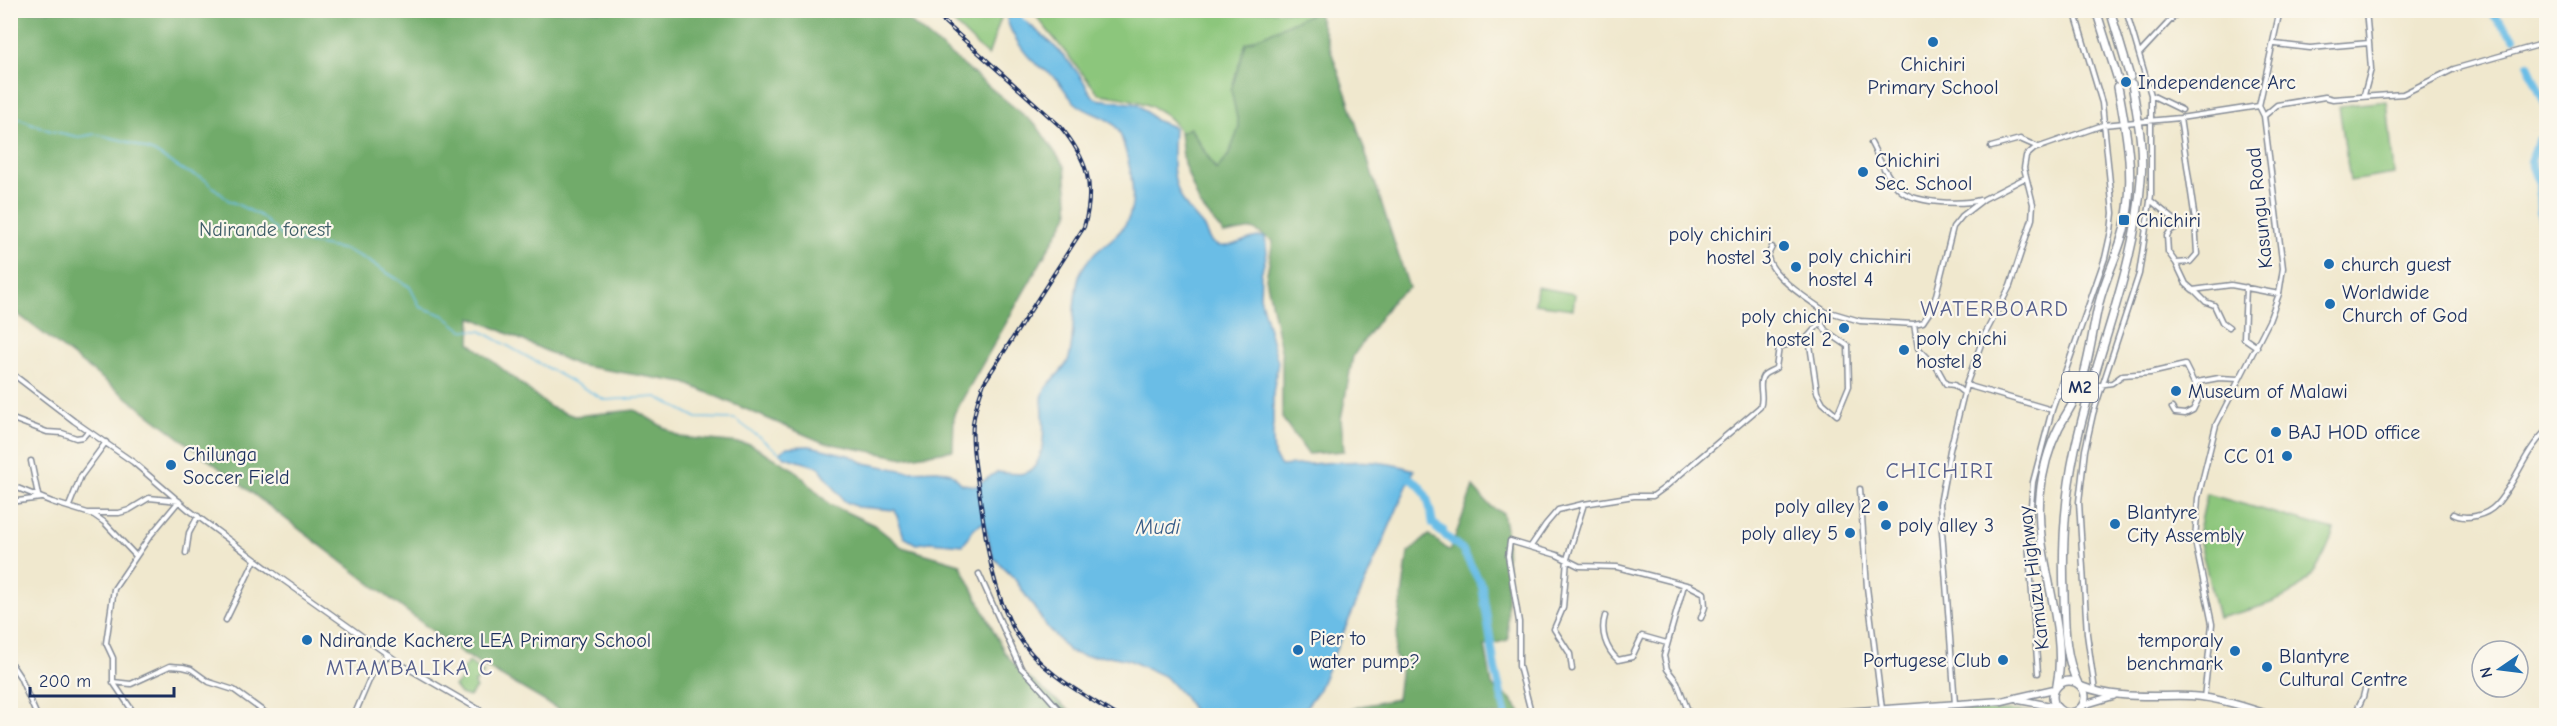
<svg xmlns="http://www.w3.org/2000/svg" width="2557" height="726" font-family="'Comic Neue',sans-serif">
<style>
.green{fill:#8cc67b;stroke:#547a6c;stroke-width:1.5}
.forest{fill:#71ab6b;stroke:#466d64;stroke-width:1.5}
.water{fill:#6abde6;stroke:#4276a2;stroke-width:1.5}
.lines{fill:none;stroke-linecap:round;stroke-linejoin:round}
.stream{stroke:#6abde6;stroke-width:1.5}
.river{stroke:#6abde6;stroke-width:8}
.minor-casing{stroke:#868c96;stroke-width:7}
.secondary-casing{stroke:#868c96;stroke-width:9}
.primary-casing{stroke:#868c96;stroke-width:9}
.trunk-casing{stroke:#868c96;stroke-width:10}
.minor{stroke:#fff;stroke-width:4}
.secondary{stroke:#fff;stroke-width:6}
.primary{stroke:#fff;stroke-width:6}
.trunk{stroke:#fff;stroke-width:7}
.rail-casing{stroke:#1b2f5e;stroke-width:4}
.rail{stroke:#fbf7ec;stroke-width:1.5;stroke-dasharray:4.5;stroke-linecap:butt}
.poi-dot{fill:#1f6fb2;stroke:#fbf7ec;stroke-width:2}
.labels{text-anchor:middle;stroke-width:4.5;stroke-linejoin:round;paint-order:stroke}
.shield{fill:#fbf7ec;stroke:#5e6b89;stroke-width:1.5}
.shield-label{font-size:18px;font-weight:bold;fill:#1b2f5e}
.poi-label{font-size:20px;fill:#1b2f5e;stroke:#fbf7ec;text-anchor:start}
.street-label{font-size:20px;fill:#1b2f5e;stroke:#fbf7ec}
.park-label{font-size:20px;fill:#3d5c67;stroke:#fbf7ec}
.water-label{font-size:21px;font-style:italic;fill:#335a87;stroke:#fbf7ec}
.quarter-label{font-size:22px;letter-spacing:1.5px;fill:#555f8d;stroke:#fbf7ec}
</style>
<rect width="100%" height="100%" fill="#fbf7ec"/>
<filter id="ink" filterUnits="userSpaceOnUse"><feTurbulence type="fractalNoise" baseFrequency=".0167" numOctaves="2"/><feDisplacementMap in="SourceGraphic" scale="12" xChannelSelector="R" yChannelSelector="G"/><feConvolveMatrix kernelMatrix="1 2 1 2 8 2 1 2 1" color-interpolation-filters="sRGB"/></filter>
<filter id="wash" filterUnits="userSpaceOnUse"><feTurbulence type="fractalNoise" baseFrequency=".008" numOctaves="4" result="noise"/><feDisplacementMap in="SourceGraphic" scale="24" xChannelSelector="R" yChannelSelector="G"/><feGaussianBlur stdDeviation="1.35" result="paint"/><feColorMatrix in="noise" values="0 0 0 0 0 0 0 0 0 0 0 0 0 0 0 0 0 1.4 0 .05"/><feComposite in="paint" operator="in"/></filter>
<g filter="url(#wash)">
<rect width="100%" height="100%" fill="#f0e8ce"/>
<!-- green -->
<path class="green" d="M941,11H1027L1002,15L988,56Z
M1032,11H1317L1247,44L1245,121L1232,150L1217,171L1191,129L1181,134C1167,104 1129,98 1099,94Z
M2387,101L2394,174L2350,181L2339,106Z
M1537,287L1575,294L1573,309L1535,304Z
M2207,494L2334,530C2312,597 2280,602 2218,618L2198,535Z
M469,662L484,673L474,684L476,688L469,697L460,694L454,686L465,676L462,670Z
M1977,710L2035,712L2036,715H1909Z"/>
<!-- forest -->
<path class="forest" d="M10,11H897L1037,126L1065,167L1069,213L954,414L953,450L904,458L822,442L685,383L577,365L471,317L470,343L550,407L574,416L635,410L680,437L750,444L795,470L829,504L874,525L902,547L960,564L1005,653L1021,672L1075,715H568L460,652L11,309Z
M1317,11L1349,102L1409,288L1394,298L1353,356L1341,419L1344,451L1308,454L1282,418V355L1266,278L1273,241L1253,229L1224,234L1200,205L1184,164L1180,133L1190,128L1216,170L1228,156L1239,128L1231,90L1246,43Z
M1473,487L1491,507L1503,513L1506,529L1508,640L1485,646L1492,686L1510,698L1523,715H1337L1361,706L1397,699L1401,665L1394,655L1408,553L1429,535L1450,551Z"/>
<!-- water -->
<path class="water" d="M1013,14C1038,29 1060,50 1078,73C1084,80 1090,95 1096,99L1138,104L1155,120L1174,127C1173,154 1169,180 1185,204C1190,212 1197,219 1203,226C1208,234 1208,244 1220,246C1235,248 1249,235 1265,237L1267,253L1261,274L1260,297L1278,362L1273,394V441L1274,456L1281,466C1328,464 1368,455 1414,470L1318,691L1300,715H1196L1185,698L1166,677L1129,660L1109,656H1083L1070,652L1047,627L1014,578L993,557L984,522L973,529L963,545L930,542L916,544L904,537L895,510L857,507L844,501L819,467L785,457L780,453L787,447L810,446L851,456L864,463L906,471L938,470L951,473L962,484L978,486L980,483L997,472C1009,473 1027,478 1035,466C1045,451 1044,430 1043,413C1043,407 1041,400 1043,394C1047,381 1065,372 1069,358C1076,331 1071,304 1079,277C1088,247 1125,241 1131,210C1136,189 1129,161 1122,139C1115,115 1095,118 1078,105C1069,99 1065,89 1058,81C1052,74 1043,69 1036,64C1025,55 1010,33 1007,19Z"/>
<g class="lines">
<!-- stream -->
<path class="stream" d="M10,115L51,131L79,137L95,134L125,141L154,152L183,170L204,179L228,200L261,216L285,239L346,250L363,258L410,287L420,307L443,315L462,330L481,331L605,400L657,397L697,418L735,419L780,453"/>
<!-- river -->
<path class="river" d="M1019,10L1017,17L1024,26
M2489,10L2514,38
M2528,65L2546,106
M2546,134L2538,141L2531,161L2539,183L2540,211L2546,241
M1402,474C1426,484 1429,500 1433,524L1443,530
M1437,529L1462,549L1482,586L1495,668L1506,716"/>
</g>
</g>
<g filter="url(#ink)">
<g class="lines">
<defs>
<path id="minor" d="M2126,10L2151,95L2182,110
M2275,44L2310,48L2369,43L2366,10
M2140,53L2180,10
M2364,95L2371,69L2369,43
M2259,106L2280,10
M2264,116L2277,105L2325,97L2333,99L2403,94L2454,69L2546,43
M2180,118L2195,220
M1871,143C1879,158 1886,176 1898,188C1912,204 1961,205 1980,200
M1991,147L2020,139L2038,147
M2150,200L2181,225
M2195,220L2197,254L2190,262L2176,263L2168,252L2167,236L2171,230Z
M1772,247L1768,255C1768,275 1813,303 1829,314
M2176,263L2186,284L2193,290L2231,285L2279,294
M2246,287L2244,338L2257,347
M2194,290L2206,302L2214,305L2222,322L2229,327
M1914,324L1918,348L1936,366L1946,384L1954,385L1964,393
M1809,338L1817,392L1823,403L1837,415L1849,386L1848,346L1826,331L1821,323
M10,372L74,421L133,462L189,510L272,572L404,666L490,716
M1966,385L2052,410
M2057,397L2080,388L2112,383L2123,375L2150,373L2185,365L2195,385
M2172,408L2175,413L2185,414L2193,410L2198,400L2195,385L2197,382L2219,378L2238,379
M10,418L47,432L62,433L76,438L83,437L88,431
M31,461L38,495
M10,485L52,502L94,515L104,522L136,556
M1860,489L1867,587L1882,709
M10,502L41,498
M69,506L81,476L106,442
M89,513H119L129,510L149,498L179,501L150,536L114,589L106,643L113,658V682L136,716
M2453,514C2466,521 2487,515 2496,505C2516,483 2524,452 2546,431
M1531,546L1546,524L1558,510L1583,504
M186,553L189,533L198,516
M979,574L1021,668C1038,683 1050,701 1066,716
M1684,585L1664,656L1667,669L1677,682L1690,716
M1605,616C1600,632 1606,649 1618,660L1632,657L1642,636L1667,643
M226,620L255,560
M10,662L20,677L37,716
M1572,669L1570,654L1554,629L1563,608L1567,559L1584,504L1634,496H1653L1664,488L1760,407C1765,397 1757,385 1763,376C1766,372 1772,371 1776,368L1779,347L1805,340L1826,316L1833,313L1860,321L1914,324L1923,322L1933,307L1953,227L1962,216L1984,199L2025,178
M2038,673L2028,541L2033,482L2052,410L2105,258L2111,231L2113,213L2102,103L2074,10
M113,682L131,684L170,666L183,667L191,669L209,682L234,690L270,716
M2095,691L2087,634L2079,502L2085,450L2093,414L2139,274L2151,195V95
M2204,698L2212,624L2195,541L2198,498L2216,425L2269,321L2279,294L2283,268L2264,116L2259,106
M1955,704L1940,504L1950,450L1966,385L1984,336L2010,286L2032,219L2033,204L2024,168L2026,156L2034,149L2103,125L2180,118L2259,106
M354,716L371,676L388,654
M1532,716L1519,666V622L1508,556L1510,541L1557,555L1579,566L1617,567L1690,586L1704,593L1705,607L1701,618
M2354,716L2363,697L2367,681"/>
<path id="secondary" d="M2081,686C2117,700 2153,695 2191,696C2216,697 2249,708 2273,716
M2083,705L2113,696"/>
<path id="primary" d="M2019,700L2056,707
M1786,716L2002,701L2054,689"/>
<path id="trunk" d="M2096,10L2118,80
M2110,10L2130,77
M2053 697a16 16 0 1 1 32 0a16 16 0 1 1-32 0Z
M2078,684C2064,655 2065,626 2064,595C2062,547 2065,496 2075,449C2094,359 2135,272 2141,179C2144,147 2137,115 2132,84
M2057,685C2069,627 2034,556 2040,496C2042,472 2048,449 2059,427C2066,414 2075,402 2080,387C2090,360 2092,331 2099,303C2105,278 2118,255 2124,230C2136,182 2127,134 2118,87"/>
</defs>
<!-- minor casing -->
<use href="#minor" class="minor-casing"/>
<!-- secondary casing -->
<use href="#secondary" class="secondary-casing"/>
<!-- primary casing -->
<use href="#primary" class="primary-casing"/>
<!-- trunk casing -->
<use href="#trunk" class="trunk-casing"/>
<!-- minor -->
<use href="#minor" class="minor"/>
<!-- secondary -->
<use href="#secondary" class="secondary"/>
<!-- primary -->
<use href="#primary" class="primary"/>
<!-- trunk -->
<use href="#trunk" class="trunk"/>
<defs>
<path id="rail" d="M931,10L1060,126C1087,159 1096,185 1084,227L984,383C979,396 975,409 973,423C971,446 976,469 979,491C986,539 991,590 1016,633C1039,671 1081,693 1118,716"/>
</defs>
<!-- rail casing -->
<use href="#rail" class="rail-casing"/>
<!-- rail -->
<use href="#rail" class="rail"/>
</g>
</g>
<!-- markers -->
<g class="poi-dot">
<circle cx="1933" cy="42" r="6"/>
<circle cx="2126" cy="82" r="6"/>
<circle cx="1863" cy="172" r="6"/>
<rect x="2118" y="214" width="12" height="12" rx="3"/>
<circle cx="1784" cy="246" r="6"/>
<circle cx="2329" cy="264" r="6"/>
<circle cx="1796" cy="267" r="6"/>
<circle cx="2330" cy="304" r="6"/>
<circle cx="1844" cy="328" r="6"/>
<circle cx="1904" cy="350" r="6"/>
<circle cx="2176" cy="391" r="6"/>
<circle cx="2276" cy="432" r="6"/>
<circle cx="2287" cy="456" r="6"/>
<circle cx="171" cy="465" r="6"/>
<circle cx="1883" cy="506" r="6"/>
<circle cx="2115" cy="524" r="6"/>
<circle cx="1886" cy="525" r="6"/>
<circle cx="1850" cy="533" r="6"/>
<circle cx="307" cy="640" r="6"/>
<circle cx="1298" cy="650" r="6"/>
<circle cx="2235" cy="651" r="6"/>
<circle cx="2003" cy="660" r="6"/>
<circle cx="2267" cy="667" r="6"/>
</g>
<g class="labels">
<!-- shield labels -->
<rect class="shield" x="2062" y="372" width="36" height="30" rx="4.5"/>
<g class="shield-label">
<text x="2080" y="393">M2</text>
</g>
<!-- poi labels -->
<g class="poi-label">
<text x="1933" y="71" text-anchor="middle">Chichiri<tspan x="1933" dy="23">Primary School</tspan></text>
<text x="2138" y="89">Independence Arc</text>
<text x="1875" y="167">Chichiri<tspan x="1875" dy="23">Sec. School</tspan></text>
<text x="2136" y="227">Chichiri</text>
<text x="1772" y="241" text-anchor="end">poly chichiri<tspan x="1772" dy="23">hostel 3</tspan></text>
<text x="1808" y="263">poly chichiri<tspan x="1808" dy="23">hostel 4</tspan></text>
<text x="2341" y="271">church guest</text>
<text x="2342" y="299">Worldwide<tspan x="2342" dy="23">Church of God</tspan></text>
<text x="1832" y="323" text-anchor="end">poly chichi<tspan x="1832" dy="23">hostel 2</tspan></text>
<text x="1916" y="345">poly chichi<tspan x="1916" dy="23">hostel 8</tspan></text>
<text x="2188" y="398">Museum of Malawi</text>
<text x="2288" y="439">BAJ HOD office</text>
<text x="183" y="461">Chilunga<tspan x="183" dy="23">Soccer Field</tspan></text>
<text x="2275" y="463" text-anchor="end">CC 01</text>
<text x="1871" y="513" text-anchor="end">poly alley 2</text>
<text x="2127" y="519">Blantyre<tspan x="2127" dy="23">City Assembly</tspan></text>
<text x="1898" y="532">poly alley 3</text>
<text x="1838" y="540" text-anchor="end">poly alley 5</text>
<text x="1310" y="645">Pier to<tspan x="1310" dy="23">water pump?</tspan></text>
<text x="319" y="647">Ndirande Kachere LEA Primary School</text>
<text x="2223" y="647" text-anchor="end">temporaly<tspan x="2223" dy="23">benchmark</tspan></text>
<text x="2279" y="663">Blantyre<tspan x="2279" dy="23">Cultural Centre</tspan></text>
<text x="1991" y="667" text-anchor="end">Portugese Club</text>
</g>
<!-- street labels -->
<g class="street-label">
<text transform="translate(2259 208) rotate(-96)" y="7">Kasungu Road</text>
<text transform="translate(2033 578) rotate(-97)" y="7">Kamuzu Highway</text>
</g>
<!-- park labels -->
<g class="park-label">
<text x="265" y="236">Ndirande forest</text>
</g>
<!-- water labels -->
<g class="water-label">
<text x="1158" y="534">Mudi</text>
</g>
<!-- quarter labels -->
<g class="quarter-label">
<text x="1995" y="316">WATERBOARD</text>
<text x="1940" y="478">CHICHIRI</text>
<text x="410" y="675">MTAMBALIKA C</text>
</g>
</g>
<!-- margin -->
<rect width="2557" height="726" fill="none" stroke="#fbf7ec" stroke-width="36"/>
<!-- north arrow -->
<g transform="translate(2500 669) rotate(256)"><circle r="28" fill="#fbf7ec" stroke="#a1a7b3" stroke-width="1.5"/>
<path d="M0-4.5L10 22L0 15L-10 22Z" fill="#1f6fb2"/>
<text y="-9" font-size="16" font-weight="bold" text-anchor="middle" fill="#1b2f5e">N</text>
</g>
<!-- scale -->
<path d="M30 687v9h144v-9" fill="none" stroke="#1b2f5e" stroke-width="3"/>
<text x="39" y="687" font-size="18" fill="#1b2f5e" stroke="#fbf7ec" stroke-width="4.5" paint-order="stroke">200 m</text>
</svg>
